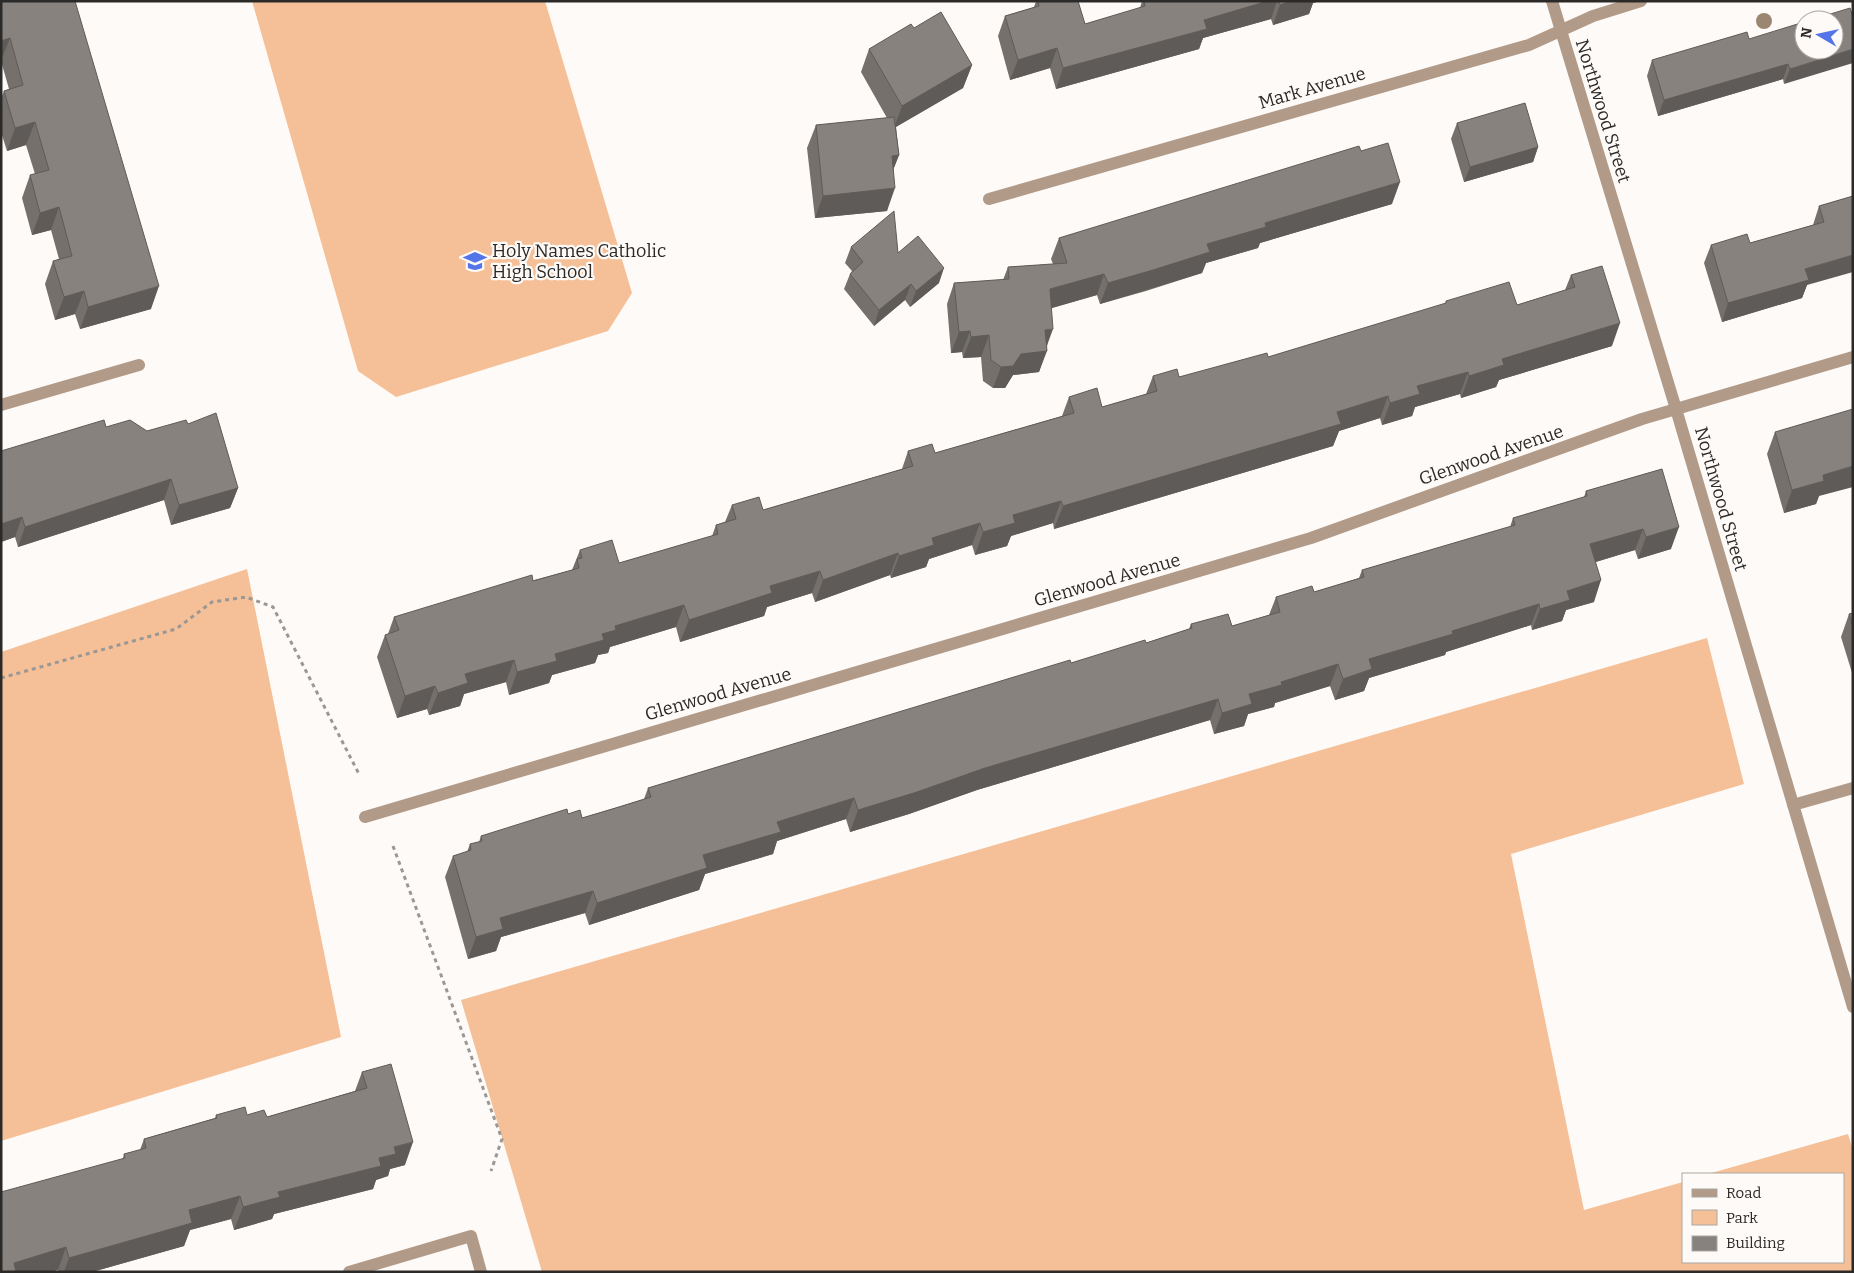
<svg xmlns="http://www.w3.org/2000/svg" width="1854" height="1273" font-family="Bitter,serif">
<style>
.green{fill:#f5c097}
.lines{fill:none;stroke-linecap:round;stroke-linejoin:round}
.path{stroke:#9a9795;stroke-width:3;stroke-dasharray:4 4;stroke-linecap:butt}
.minor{stroke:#b19a88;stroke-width:12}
.tree{fill:#9b8672}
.wall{fill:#75706c}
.shaded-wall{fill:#5f5b58}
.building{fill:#88827e;stroke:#5f5b58}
.labels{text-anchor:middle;stroke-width:4.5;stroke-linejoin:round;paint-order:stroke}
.street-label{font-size:18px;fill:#2c2a28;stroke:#fefaf7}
.poi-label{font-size:18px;fill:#2c2a28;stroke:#fefaf7;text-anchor:start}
</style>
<rect width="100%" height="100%" fill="#fefaf7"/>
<!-- green -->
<path class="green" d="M252,1H545L632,293L608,331L396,397L358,371Z
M247,569L341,1037L1,1141V652Z
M1707,638L1744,784L1511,854L1584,1210L1683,1182V1262H1843V1174H1708L1848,1134L1853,1150V1272H542L461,1000Z"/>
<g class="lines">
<!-- path -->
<path class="path" d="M1,678L176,629L212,602L246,597L273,607L360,776
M393,846L502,1139L491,1171"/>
<!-- minor -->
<path class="minor" d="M1552,1L1676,409L1853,1007
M989,199L1529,45L1593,16L1641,1
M1,405L139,365
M1793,805L1853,788
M365,817L1311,538L1642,419L1853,357
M349,1272L471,1236L481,1272"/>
</g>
<!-- trees -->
<circle class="tree" cx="1764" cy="21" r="8"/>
<!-- wall -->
<path class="wall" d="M1,1L151,309L80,329L75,314L55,320L45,284L53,261L59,259L51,230L32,235L22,198L30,175L35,174L26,145L7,151L1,132V98L4,91L9,89L1,61Z
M1036,1H1078L1085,24L1140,8L1142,1H1320L1313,3L1309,14L1273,25L1271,19L1203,38L1199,49L1056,89L1050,68L1010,80L998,36L1005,16L1034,7Z
M914,28L972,65L963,88L896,127L899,155L893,170L887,211L815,218L807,148L816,125L887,118L861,72L869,49Z
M1749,39L1804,50L1784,84L1783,79L1658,116L1647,76L1652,60Z
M1457,123L1538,147L1533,162L1464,182L1451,139Z
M1361,151L1392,204L1260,243L1258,248L1206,263L1202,273L1146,291L1100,304L1097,295L1051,308L1047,347L1039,372L1013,375L1005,388H993L983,381L981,357L963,358L962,352L951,353L947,304L954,283L1003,280L1008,267L1053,264L1051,259L1059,238Z
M1853,196L1807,285L1802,298L1722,322L1704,263L1711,245L1750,243L1813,225L1819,206Z
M851,247L898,253L939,283L910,307L905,300L874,326L844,289L850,274L852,271L845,263Z
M1571,275L1612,346L1499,380L1496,387L1461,398L1460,394L1415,407L1412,416L1382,425L1380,418L1339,431L1333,446L1054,529L1053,523L1011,536L1007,546L975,555L972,545L929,559L926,567L891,578L890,575L815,602L812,593L767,607L764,616L680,642L676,627L610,647L608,653L598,655L595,663L552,675L549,683L509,695L506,682L464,694L460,706L429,715L427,709L397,718L377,657L385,635L388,634L394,617L572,570L580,550L619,563L712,536L716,525L725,522L732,505L763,510L902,469L908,451L935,453L1062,416L1069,397L1102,407L1146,394L1153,376L1179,377L1268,357L1445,304L1446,301L1517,305L1565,290Z
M104,420L106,427L147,431L188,424L238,488L230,508L171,525L164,500L18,547L15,537L1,542Z
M1775,432L1819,496L1816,504L1784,513L1767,454Z
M1662,469L1671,549L1638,559L1635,550L1596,562L1594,602L1566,610L1562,621L1532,630L1531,625L1446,652L1445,655L1369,678L1364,691L1335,700L1330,686L1275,703L1274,707L1248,714L1244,726L1214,734L1210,720L977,790L909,814L850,832L846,819L777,841L773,854L705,874L699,890L589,925L585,913L501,937L496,951L468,959L445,877L453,856L467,852L470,844L479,842L481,836L568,814L582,818L644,799L648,788L1071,663L1146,643L1189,629L1191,624L1232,626L1269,615L1276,597L1314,592L1359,578L1362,570L1510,527L1513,518L1584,497L1586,491Z
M1853,613V676L1841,637L1849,614Z
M362,1072L405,1165L390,1169L388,1176L376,1180L373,1189L274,1214L272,1219L234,1230L231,1219L190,1230L184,1246L92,1272H58V1270L1,1272L123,1158L124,1154L140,1150L144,1139L215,1118L216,1115H247L267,1117L355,1091Z"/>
<!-- shaded-wall -->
<path class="shaded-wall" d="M1268,1H1277L1271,19L1203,38L1199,49L1056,89L1063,68L1204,20Z
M1291,1H1320L1313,3L1309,14L1273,25L1280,5Z
M10,38L1,61V41Z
M1057,48L1050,68L1010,80L1018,60Z
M1853,49V63L1784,84L1790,69Z
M1788,64L1783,79L1658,116L1664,100Z
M972,65L963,88L894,128L902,106Z
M35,122L26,145L7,151L15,128Z
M1538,147L1533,162L1464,182L1470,167Z
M899,155L890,178L892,156Z
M1400,182L1392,204L1260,243L1258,248L1206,263L1202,273L1100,304L1108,283L1207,244L1265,223Z
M895,188L887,211L815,218L823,196Z
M59,207L51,230L32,235L40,213Z
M1853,255V272L1807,285L1802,298L1722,322L1728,303L1805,269Z
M944,268L939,283L910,307L916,291Z
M1104,274L1097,295L1042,311L1050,289Z
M911,284L905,300L874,326L879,310Z
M159,286L151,309L80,329L88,307Z
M84,291L75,314L55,320L64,297Z
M1620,323L1612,346L1499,380L1496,387L1461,398L1469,376L1502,359Z
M1053,329L1045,351V330Z
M970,331L962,352L951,353L959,332Z
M989,335L981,357L963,358L971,337Z
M1047,351L1039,372L1013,375L1005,388H993L1001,367L1021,354Z
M1468,372L1460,394L1415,407L1412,416L1382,425L1390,403L1417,386Z
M1388,396L1380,418L1339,431L1333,446L1054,529L1063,506L1337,412Z
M1853,466V487L1819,496L1816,504L1784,513L1792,490L1823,475Z
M171,479L164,500L18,547L25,527Z
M238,488L230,508L171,525L179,505Z
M1061,501L1053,523L1011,536L1007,546L975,555L983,532L1013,515Z
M22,517L15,537L1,542V524Z
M980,523L972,545L929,559L926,567L891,578L899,556L932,538Z
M1679,527L1671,549L1638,559L1646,537Z
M1643,529L1635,550L1582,566L1590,544Z
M898,553L890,575L815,602L823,580Z
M820,571L812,593L767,607L764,616L680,642L689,620L770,586Z
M1601,580L1594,602L1566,610L1562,621L1532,630L1540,609L1567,591Z
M1539,604L1531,625L1446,652L1445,655L1369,678L1364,691L1335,700L1343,679L1369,659L1452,631Z
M684,605L676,627L610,647L608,653L598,655L595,663L552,675L549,683L509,695L517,672L555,654L602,634L615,626Z
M514,660L506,682L464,694L460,706L429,715L438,693L465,674Z
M1338,664L1330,686L1275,703L1274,707L1248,714L1244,726L1214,734L1222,713L1249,694L1281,682Z
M435,686L427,709L397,718L405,696Z
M1218,699L1210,720L977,790L909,814L850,832L858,810L985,768Z
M854,798L846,819L777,841L773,854L705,874L699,890L589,925L597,903L777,822Z
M593,891L585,913L501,937L496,951L468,959L476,937L500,918Z
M413,1142L405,1165L390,1169L388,1176L376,1180L373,1189L274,1214L272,1219L234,1230L243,1207L278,1192L379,1158L394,1147Z
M240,1196L231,1219L190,1230L184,1246L92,1272H64L69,1258L189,1210Z
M66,1247L58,1270L52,1272H10L14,1263Z"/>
<!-- building -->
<path class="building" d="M1,1H75L159,286L88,307L84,291L64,297L53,261L72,256L59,207L40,213L30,175L49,170L35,122L15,128L4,91L23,85L10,38L1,41Z
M1038,1H1078L1085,24L1145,6L1144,1H1268L1204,20L1207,29L1063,68L1057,48L1018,60L1005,16L1039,6Z
M1279,1H1291L1280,5Z
M1850,8L1853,17V49L1790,69L1788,64L1664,100L1652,60L1747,32L1749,39L1804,22V50H1834V20H1811Z
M941,12L972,65L902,106L869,49L911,24L914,28Z
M1525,103L1538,147L1470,167L1457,123Z
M894,117L899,155L892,156L895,188L823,196L816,125Z
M1388,143L1400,182L1265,223L1266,227L1207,244L1210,252L1153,270L1108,283L1104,274L1050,289L1053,329L1045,330L1047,351L1021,354L1013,366L1001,367L991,360L989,335L971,337L970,331L959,332L954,283L1009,279L1008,267L1067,263L1059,238L1359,146L1361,151Z
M1853,196V255L1805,269L1809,280L1728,303L1711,245L1747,234L1750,243L1824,222L1819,206Z
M894,211L898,253L918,236L944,268L916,291L911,284L879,310L850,274L863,262L851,247Z
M1602,266L1620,323L1502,359L1504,365L1469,376L1468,372L1417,386L1420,394L1390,403L1388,396L1337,412L1341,424L1063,506L1061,501L1013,515L1015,523L983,532L980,523L932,538L934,545L899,556L898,553L823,580L820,571L770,586L772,593L689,620L684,605L615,626L616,630L602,634L604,640L555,654L557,661L517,672L514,660L465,674L468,683L438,693L435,686L405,696L385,635L399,630L394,617L532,575L533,581L579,568L577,559L582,558L580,550L612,540L619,563L718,534L716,525L736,519L732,505L759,497L763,510L913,466L908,451L932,444L935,453L1074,413L1069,397L1097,388L1102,407L1157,391L1153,376L1177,369L1179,377L1267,353L1268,357L1446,303V301L1509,282L1517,305L1575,287L1571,275Z
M1853,409V466L1823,475L1824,481L1792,490L1775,432Z
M216,413L238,488L179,505L171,479L25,527L22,517L1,524V451L104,420L106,427L130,420L147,431L186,420L188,424Z
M1662,469L1679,527L1646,537L1643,529L1590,544L1601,580L1567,591L1570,600L1540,609L1539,604L1452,631L1453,634L1369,659L1372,669L1343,679L1338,664L1281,682L1282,685L1249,694L1252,704L1222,713L1218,699L985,768L917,792L858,810L854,798L777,822L781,832L703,855L707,868L597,903L593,891L500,918L503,929L476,937L453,856L471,850L470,844L482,841L481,836L567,809L568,814L580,810L582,818L619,807L651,797L648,788L1070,660L1071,663L1145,640L1146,643L1192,628L1191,624L1228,614L1232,626L1280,612L1276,597L1312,586L1314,592L1364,577L1362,570L1515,525L1513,518L1587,496L1586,491Z
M1853,613V626L1849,614Z
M391,1064L413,1142L394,1147L396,1154L379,1158L381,1166L278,1192L280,1197L243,1207L240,1196L189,1210L192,1223L69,1258L66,1247L14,1263L16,1272H1V1192L125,1158L124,1154L146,1148L144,1139L217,1118L216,1115L245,1107L247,1115L264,1110L267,1117L367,1088L362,1072Z"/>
<!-- icons -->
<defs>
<symbol id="school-bare" viewBox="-9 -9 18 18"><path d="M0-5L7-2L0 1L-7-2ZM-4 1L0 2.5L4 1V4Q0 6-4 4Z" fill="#5474e9" stroke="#fefaf7" stroke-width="2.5" paint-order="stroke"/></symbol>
</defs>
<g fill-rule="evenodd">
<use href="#school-bare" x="459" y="245" width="32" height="32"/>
</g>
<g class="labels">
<!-- street labels -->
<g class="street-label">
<text transform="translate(1312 88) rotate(-16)" y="6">Mark Avenue</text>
<text transform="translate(1603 111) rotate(73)" y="6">Northwood Street</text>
<text transform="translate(1491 455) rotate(-19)" y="6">Glenwood Avenue</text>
<text transform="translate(1721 499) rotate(74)" y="6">Northwood Street</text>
<text transform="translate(1107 580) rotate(-16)" y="6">Glenwood Avenue</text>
<text transform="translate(718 694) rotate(-16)" y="6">Glenwood Avenue</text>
</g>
<!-- poi labels -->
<g class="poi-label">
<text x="492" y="257">Holy Names Catholic<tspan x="492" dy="21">High School</tspan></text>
</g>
</g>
<!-- border -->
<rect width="1854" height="1273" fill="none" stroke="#2c2a28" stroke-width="5"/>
<!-- legend -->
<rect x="1682" y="1173" width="162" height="90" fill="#fefaf7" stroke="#aaa7a4"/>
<rect x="1692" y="1189" width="25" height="8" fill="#b19a88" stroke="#aaa7a4"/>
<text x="1726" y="1198" font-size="15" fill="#2c2a28">Road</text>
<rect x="1692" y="1210" width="25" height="15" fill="#f5c097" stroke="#aaa7a4"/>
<text x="1726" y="1223" font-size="15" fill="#2c2a28">Park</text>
<rect x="1692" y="1236" width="25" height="15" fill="#88827e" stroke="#aaa7a4"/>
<text x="1726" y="1248" font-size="15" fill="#2c2a28">Building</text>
<!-- north arrow -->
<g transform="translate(1819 35) rotate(279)"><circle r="24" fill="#fefaf7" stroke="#aaa7a4"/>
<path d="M0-4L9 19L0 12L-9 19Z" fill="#5474e9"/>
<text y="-8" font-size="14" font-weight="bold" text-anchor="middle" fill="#2c2a28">N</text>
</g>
</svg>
